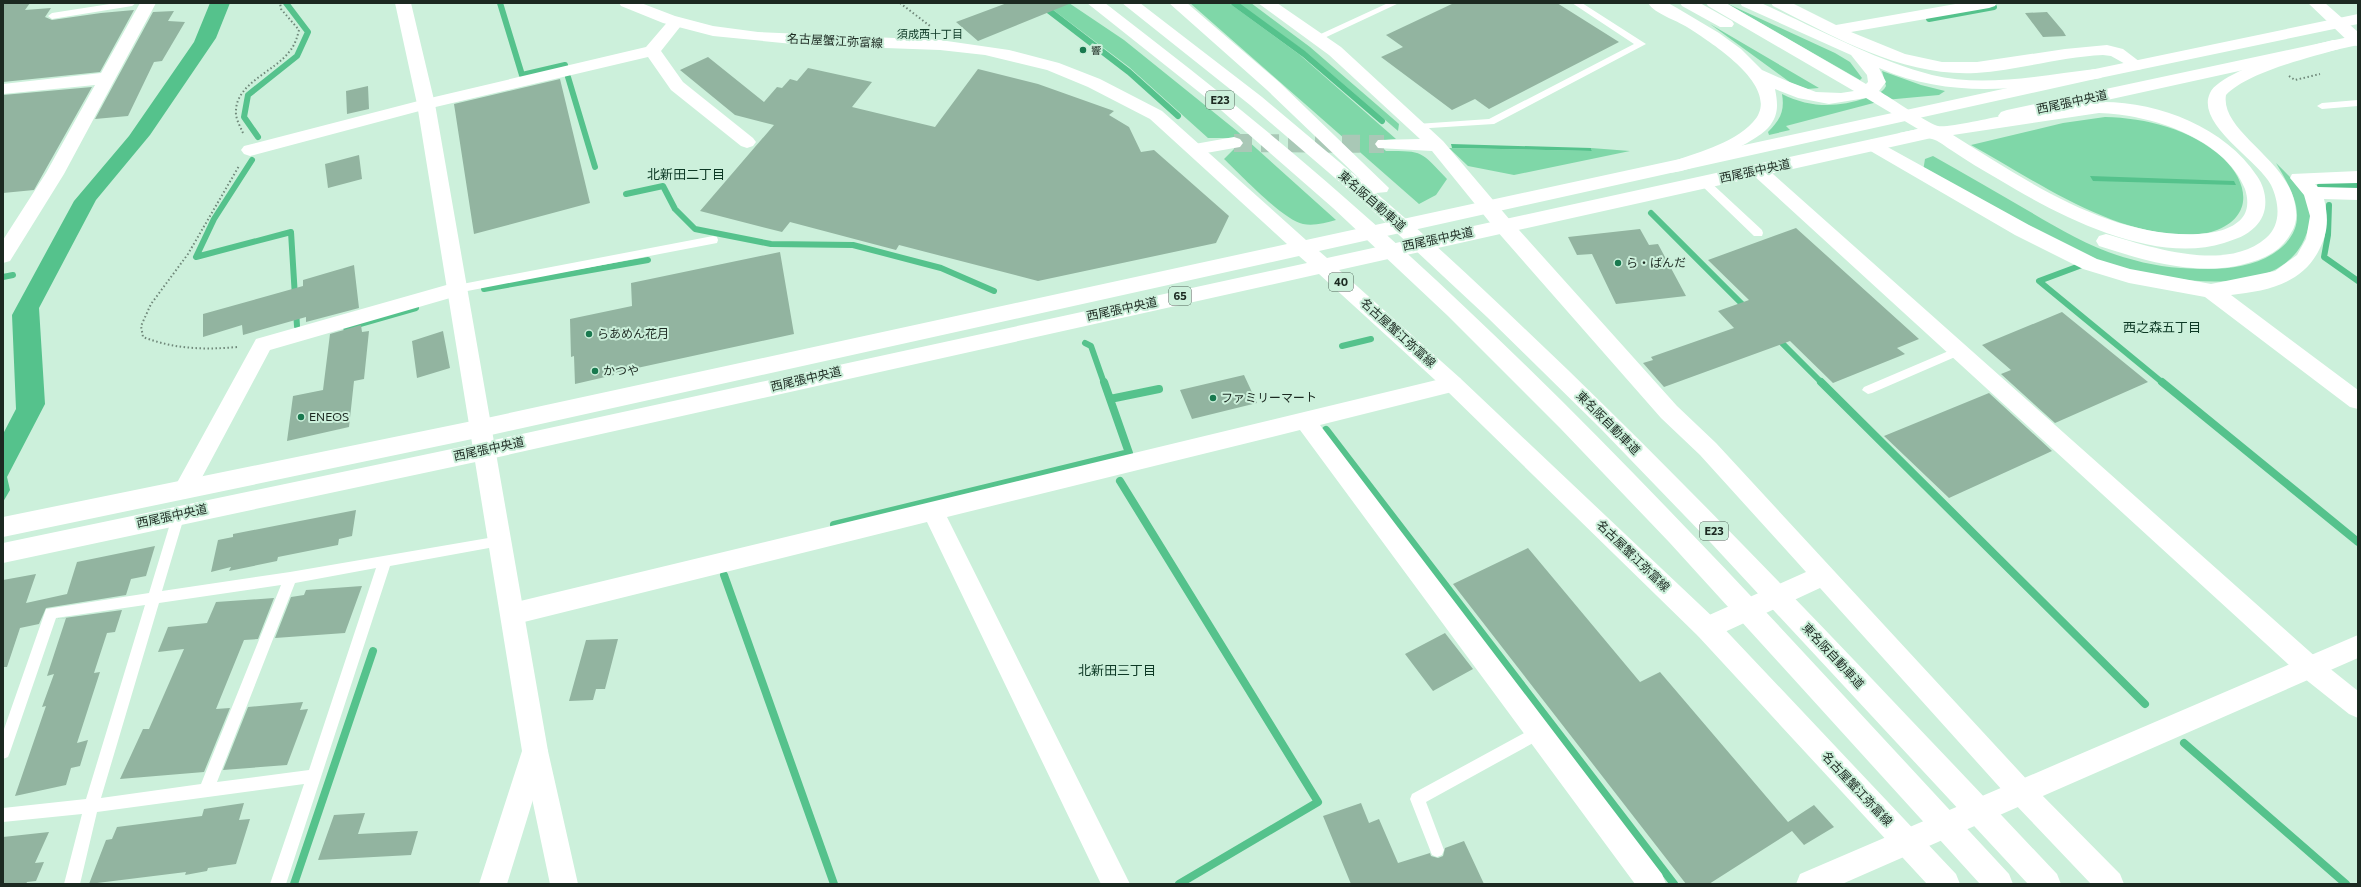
<svg xmlns="http://www.w3.org/2000/svg" width="2361" height="887" font-family="Commissioner,'Noto Sans JP',sans-serif">
<style>
.green{fill:#7fd7a8}
.water{fill:#55c28c}
.lines{fill:none;stroke-linecap:round;stroke-linejoin:round}
.stream-far1{stroke:#55c28c;stroke-width:6}
.stream{stroke:#55c28c;stroke-width:8}
.building{fill:#92b4a0}
.minor-tunnel{stroke:#a9c8b6;stroke-width:18;stroke-dasharray:18 9;stroke-linecap:butt}
.path{stroke:#6f8779;stroke-width:2;stroke-dasharray:1.5 2.5;stroke-linecap:butt}
.service{fill:#fff;fill-rule:evenodd}
.minor{fill:#fff;fill-rule:evenodd}
.tertiary{fill:#fff;fill-rule:evenodd}
.primary{fill:#fff;fill-rule:evenodd}
.motorway{fill:#fff;fill-rule:evenodd}
.poi-dot{fill:#19794f;stroke:#ccf0db;stroke-width:1.5}
.labels{text-anchor:middle;stroke-width:4;stroke-linejoin:round;paint-order:stroke}
.far-poi-label{font-size:10px;fill:#1c2921;stroke:#ccf0db;text-anchor:start}
.far-neighbourhood-label{font-size:11px;fill:#0d3925;stroke:#ccf0db}
.shield{fill:#ccf0db;stroke:#516559;stroke-width:1}
.shield-label{font-size:11px;font-weight:bold;fill:#1c2921}
.street-label{font-size:12px;fill:#1c2921;stroke:#ccf0db}
.poi-label{font-size:12px;fill:#1c2921;stroke:#ccf0db;text-anchor:start}
.neighbourhood-label{font-size:13px;fill:#0d3925;stroke:#ccf0db}
</style>
<rect width="100%" height="100%" fill="#ccf0db"/>
<!-- green -->
<path class="green" d="M1044,3H1069L1124,40L1237,131L1336,220C1325,223 1314,226 1303,224C1283,220 1240,174 1224,159L1237,146L1230,138H1208L1129,67Z
M1190,3H1229L1300,55L1396,139L1375,141L1386,151C1424,151 1420,151 1447,179L1436,195L1419,204Z
M1237,3H1251L1310,47L1399,124L1398,131L1306,52Z
M1726,3L1835,53L1850,62L1862,78L1860,80Z
M1710,24L1819,88L1807,89L1791,83Z
M1882,71L1921,85L1945,91L1939,95L1885,100L1786,126L1790,130L1769,135L1768,132C1780,120 1785,111 1782,94C1810,108 1837,108 1866,98C1874,95 1882,94 1886,86Z
M2105,117C2146,118 2191,129 2223,158C2249,183 2254,217 2214,231C2203,235 2186,235 2175,234C2104,230 2031,178 1971,145L2063,123Z
M1449,148L1592,151L1591,148L1630,151L1514,175L1468,166Z
M1933,156C1965,174 1996,192 2027,210C2061,230 2096,251 2134,260C2158,267 2184,269 2209,269C2234,269 2263,264 2282,247C2311,221 2292,190 2276,163C2300,187 2321,203 2304,240C2277,298 2180,282 2130,270C2119,268 2108,266 2097,262C2078,255 2059,243 2041,233C2002,212 1963,192 1923,171L1925,159Z"/>
<!-- water -->
<path class="water" d="M210,3H230L216,38L150,135L96,200L39,308L45,404L7,477L10,490L3,502V434L16,409L12,315L74,201L129,136L194,42Z
M1451,144L1591,148L1592,151L1452,148Z
M2090,176L2234,181L2236,185L2093,181Z"/>
<g class="lines">
<!-- stream-far1 -->
<path class="stream-far1" d="M500,3L522,75L565,65
M1039,3L1129,72L1178,116
M1234,3L1304,54L1382,121
M1929,19L1994,7
M568,77L595,167
M258,137L244,117L248,95L297,56L308,32L286,3
M252,160L214,219L196,257L291,232L295,297
M2320,186L2358,185
M626,194L663,186L675,209L695,229L771,244L853,245L941,268L994,291
M2329,205L2328,235L2324,257L2358,281
M1651,213L1747,309
M2078,263L2082,265L2039,281L2163,383
M3,277L13,275
M484,289L648,260
M296,311L297,326
M346,328L416,308
M1776,337L1822,383
M1085,343L1091,346L1104,383
M1342,346L1371,339"/>
<!-- stream -->
<path class="stream" d="M1821,382L2145,704
M2162,382L2358,542
M1110,399L1159,389
M1326,430L1674,884
M1120,481L1318,802L1179,884
M834,525L1129,453L1104,382
M724,575L834,884
M2184,743L2346,884
M294,884L373,651"/>
</g>
<!-- building -->
<path class="building" d="M3,3H30L25,10L51,8L45,17L52,20L101,13L134,10L100,72L3,82Z
M1007,3H1069V4L978,41L956,22Z
M1454,3H1557L1619,42L1489,109L1475,99L1452,110L1381,57L1403,47L1386,35Z
M174,11L168,21L185,22L162,61L154,62L128,116L95,119L153,12Z
M2047,12L2063,31L2066,36L2043,37L2025,13Z
M708,57L764,102L777,87L782,88L790,79L797,81L808,68L872,82L852,107L935,127L978,69L1038,84L1114,111L1109,115L1129,127L1141,152L1154,150L1229,216L1216,243L1038,281L899,245L896,250L790,222L782,232L700,211L774,125L735,115L680,70Z
M560,79L590,203L474,234L454,104Z
M368,86L369,109L347,114L346,91Z
M92,87L34,190L3,193V95Z
M359,155L362,179L328,188L325,164Z
M1796,228L1919,339L1897,348L1905,354L1833,383L1790,341L1664,387L1643,363L1653,360L1651,357L1734,328L1718,311L1749,300L1708,260Z
M1640,229L1649,245L1658,244L1686,296L1616,304L1592,254L1577,255L1568,237Z
M780,252L794,334L614,373V375L575,384L574,356L571,357L570,319L632,306L631,283Z
M354,265L359,308L306,322V317L243,335L242,325L203,337V314L303,286V280Z
M2062,312L2148,382L2055,423L2001,374L2011,370L1982,345Z
M361,325L362,332L369,331L364,379L354,381L349,427L287,441L293,396L323,390L330,334Z
M443,331L450,368L417,378L412,341Z
M1244,375L1257,403L1192,419L1180,390Z
M1989,393L2052,451L1949,498L1884,436Z
M356,510L352,536L339,539L338,545L278,557L277,561L229,571L231,567L211,572L218,540L233,537V534Z
M155,546L146,576L131,579L126,595L46,608L39,624L20,628L7,667H3V580L36,574L26,603L67,594L77,562Z
M1528,548L1640,682L1660,672L1788,822L1814,805L1834,827L1804,845L1792,831L1709,884H1686L1453,584Z
M362,586L345,633L275,638L291,597L304,595L306,590Z
M274,598L258,639L244,640L216,709L230,708L204,772L120,779L143,729H149L184,649L158,652L168,627L207,623L216,602Z
M122,610L115,632L107,633L94,673L100,672L77,743L88,740L80,766L71,768L66,785L15,796L46,706L42,707L54,674L47,676L66,618L57,619Z
M1445,633L1473,669L1433,691L1405,654Z
M618,639L605,689H596L593,700L569,701L586,640Z
M303,702L300,710L308,709L287,765L223,770L248,707Z
M244,803L239,820L250,819L236,864L208,868L207,871L185,875L186,872L89,884L106,840L112,839L117,827L202,816L204,809Z
M1361,803L1369,823L1379,819L1398,863L1430,853L1431,856L1438,858L1443,856L1445,848L1464,841L1484,884H1351L1323,816Z
M365,813L358,834L418,831L411,855L318,860L334,815Z
M49,832L35,863L44,862L36,881L27,882L26,884H3V837Z"/>
<g class="lines">
<!-- minor-tunnel -->
<path class="minor-tunnel" d="M1234,143L1384,144"/>
<!-- path -->
<path class="path" d="M900,3L930,26
M2289,76L2295,80L2320,74
M243,133C240,126 235,118 236,110C237,83 275,71 289,52C295,45 297,38 299,30L281,9L280,3
M237,347C204,350 174,349 143,337L141,326L151,304L188,254L239,166"/>
<!-- service -->
<path class="service" d="M116,3H136L132,6L52,19L48,16L52,13Z
M1388,3H1399L1320,40L1317,41L1312,38Z
M1572,3H1582L1646,44L1494,124L1414,129V125L1417,124L1489,119L1634,44Z
M2358,100V106L2322,109L2317,106L2322,103Z
M1704,179L1708,180L1762,230L1763,233L1762,236H1754L1700,184L1699,182Z
M713,236L717,237L718,240L717,243L457,293L452,289L457,285Z
M1958,347L1962,348L1964,351L1962,354L1872,393L1868,394L1862,390L1864,387Z
M179,509L183,510L185,514L162,591L290,572L500,536L504,537L506,541L504,545L500,546L390,566L286,884H270L304,784L97,812L80,884H64L82,814L3,822V808L86,799L145,605L56,618L10,752L8,757L3,759V732L46,609L149,593L173,514L175,510ZM376,568L309,770L217,782L295,583ZM281,585L201,784L101,798L159,603Z
M1539,725L1544,727L1546,732L1544,737L1426,802L1444,850L1442,855L1437,857L1432,855L1410,799L1412,794Z"/>
<!-- minor -->
<path class="minor" d="M140,3H156L64,174L10,261L3,263V240L46,173L95,85L3,94V84L101,73Z
M1258,3H1277L1341,47L1443,141L1510,220L1677,406L1716,443L2030,783L2120,874L2124,884H2091L2012,801L1820,588L1716,636L1707,639L1698,636L1695,628L1698,620L1806,572L1700,455L1661,418L1496,230L1432,151L1378,148L1375,144L1378,140L1420,139L1329,55Z
M1771,3H1792L1836,25L1961,3H1997L1995,6L1989,8L1851,32L1905,54L1942,62H1977L2065,49L2107,45L2123,49L2144,65L2142,69L2136,70L2111,56L2103,55C2060,57 2019,70 1976,73C1904,77 1836,38 1773,6Z
M676,17L682,19L684,22L661,51L683,82L753,138L756,142L753,146L747,148L741,146L671,90L648,57L427,109L250,156L244,154L241,150L244,146L426,99L646,47L670,19Z
M1234,137L1240,139L1243,143L1240,147L1195,155L1189,153L1186,149L1189,145Z
M1873,139L2029,225L2097,259L2130,269L2211,284L2275,271L2297,255L2306,239L2310,216L2304,195L2290,178L2292,174L2358,171V183L2315,184L2318,187L2358,188V200L2324,199C2329,219 2328,234 2318,252C2300,285 2265,291 2231,295L2358,390V409L2350,407L2205,297L2129,283L2083,269L2015,235L1867,149L1864,145L1867,141Z
M1758,164L1764,166L2318,659L2358,691V718L2349,714L2300,675L1752,174L1749,170L1752,166Z
M457,282L464,284L467,289L464,294L270,350L192,496L184,499L176,496L173,490L256,339Z
M1453,376L1460,378L1464,384L1460,390L1320,425L1662,874L1666,884H1635L1300,430L947,517L1130,884H1101L927,522L512,625L503,621L500,614L503,607L512,603Z
M535,739L544,742L548,751L507,884H479L522,751L526,742Z"/>
<!-- tertiary -->
<path class="tertiary" d="M395,3H411L435,104L548,751L578,884H550L522,751L417,104Z
M2308,3H2325L2358,32V46L2352,45Z
M2358,635V658L1842,884H1796L1800,874Z"/>
<!-- primary -->
<path class="primary" d="M619,3H641L675,16L713,26L758,32L940,40L1009,50L1059,63L1100,79L1162,111L1306,240L2095,69L2358,14V24L2095,79L1319,251L1327,258L1927,127L1933,129L1936,133L1933,137L1927,139L1339,270L1460,378L1716,620L1956,874L1960,884H1927L1698,636L1446,390L1319,274L485,460L3,563V543L485,442L1307,263L1299,256L482,437L3,537V517L482,419L1287,244L1150,119L1088,87L1047,70L985,55L940,50L803,45L713,36L663,23L621,6Z
M2358,35V45L2007,122L2001,120L1998,116L2001,112L2007,110Z"/>
<!-- motorway -->
<path class="motorway" d="M1087,3H1105C1187,66 1268,130 1345,198C1583,406 1794,643 2009,874L2013,884H1980L1669,542L1560,428L1448,316L1333,208L1214,104Z
M1122,3H1140L1262,97L1363,182L1267,90L1169,3H1187L1279,82L1389,188L1387,192L1376,193C1442,249 1505,310 1568,370C1736,533 1896,704 2057,874L2061,884H2028L1711,543L1600,428L1487,317L1370,208L1250,105Z
M1648,3H1668L1677,8L1719,33L1741,49L1762,70L1787,81L1816,92L1841,93L1854,91L1708,6L1706,3H1726L1866,84L1868,82L1867,75L1851,55L1742,6L1740,3H1761C1814,27 1876,61 1932,75C1984,88 2043,75 2095,69L2101,70L2104,74L2101,78L2095,79C2021,88 1951,100 1879,68L1886,82L1879,91C1889,97 1931,125 1938,126C1947,128 1990,118 2002,116C2034,111 2067,102 2100,102C2157,101 2225,127 2257,176C2268,192 2269,214 2255,227C2246,236 2236,239 2224,243C2153,265 2059,216 1998,179C1982,170 1966,160 1951,150C1946,147 1938,140 1932,139C1922,136 1910,144 1899,141L1896,137L1899,133L1918,129L1866,98L1829,104L1798,98L1775,89C1778,104 1779,116 1768,128C1755,143 1683,177 1666,172L1663,168L1666,164C1694,153 1732,145 1753,122C1785,88 1710,42 1687,27C1676,20 1655,14 1648,3ZM2099,113C2149,114 2225,138 2245,189C2248,198 2249,210 2242,218C2232,230 2213,233 2198,234C2109,238 2025,180 1953,135Z
M1680,3H1700L1732,21L1734,24L1732,27H1720L1682,6Z
M2333,40L2339,41L2341,45L2339,49C2308,58 2248,72 2226,95C2220,131 2287,159 2295,204C2297,214 2297,224 2291,233C2285,244 2276,252 2265,257C2211,281 2152,263 2099,246L2096,241L2099,236L2106,234C2151,247 2226,273 2266,238C2282,224 2279,202 2271,185C2259,161 2195,124 2210,93C2220,71 2308,46 2333,40Z"/>
</g>
<!-- markers -->
<g class="poi-dot">
<circle cx="1083" cy="50" r="4"/>
<circle cx="1618" cy="263" r="4"/>
<circle cx="589" cy="334" r="4"/>
<circle cx="595" cy="371" r="4"/>
<circle cx="1213" cy="398" r="4"/>
<circle cx="301" cy="417" r="4"/>
</g>
<g class="labels">
<!-- far-poi labels -->
<g class="far-poi-label">
<text x="1091" y="54">響</text>
</g>
<!-- far-neighbourhood labels -->
<g class="far-neighbourhood-label">
<text x="930" y="38">須成西十丁目</text>
</g>
<!-- shield labels -->
<g class="shield">
<rect x="1206" y="91" width="28" height="18" rx="3"/>
<rect x="1329" y="273" width="24" height="18" rx="3"/>
<rect x="1169" y="287" width="22" height="18" rx="3"/>
<rect x="1700" y="522" width="28" height="18" rx="3"/>
</g>
<g class="shield-label">
<text x="1220" y="104">E23</text>
<text x="1341" y="286">40</text>
<text x="1180" y="300">65</text>
<text x="1714" y="535">E23</text>
</g>
<!-- street labels -->
<g class="street-label">
<text transform="translate(835 41) rotate(3)" y="4">名古屋蟹江弥富線</text>
<text transform="translate(2072 102) rotate(-12)" y="4">西尾張中央道</text>
<text transform="translate(1755 171) rotate(-12)" y="4">西尾張中央道</text>
<text transform="translate(1372 201) rotate(41)" y="4">東名阪自動車道</text>
<text transform="translate(1438 239) rotate(-12)" y="4">西尾張中央道</text>
<text transform="translate(1122 309) rotate(-12)" y="4">西尾張中央道</text>
<text transform="translate(1398 333) rotate(42)" y="4">名古屋蟹江弥富線</text>
<text transform="translate(806 379) rotate(-13)" y="4">西尾張中央道</text>
<text transform="translate(1608 423) rotate(45)" y="4">東名阪自動車道</text>
<text transform="translate(489 449) rotate(-12)" y="4">西尾張中央道</text>
<text transform="translate(172 516) rotate(-12)" y="4">西尾張中央道</text>
<text transform="translate(1633 556) rotate(44)" y="4">名古屋蟹江弥富線</text>
<text transform="translate(1833 656) rotate(47)" y="4">東名阪自動車道</text>
<text transform="translate(1857 789) rotate(47)" y="4">名古屋蟹江弥富線</text>
</g>
<!-- poi labels -->
<g class="poi-label">
<text x="1626" y="267">ら・ばんだ</text>
<text x="597" y="338">らあめん花月</text>
<text x="603" y="375">かつや</text>
<text x="1221" y="402">ファミリーマート</text>
<text x="309" y="421">ENEOS</text>
</g>
<!-- neighbourhood labels -->
<g class="neighbourhood-label">
<text x="686" y="179">北新田二丁目</text>
<text x="2162" y="332">西之森五丁目</text>
<text x="1117" y="675">北新田三丁目</text>
</g>
</g>
<!-- border -->
<rect width="2361" height="887" fill="none" stroke="#1c2921" stroke-width="8"/>
</svg>
